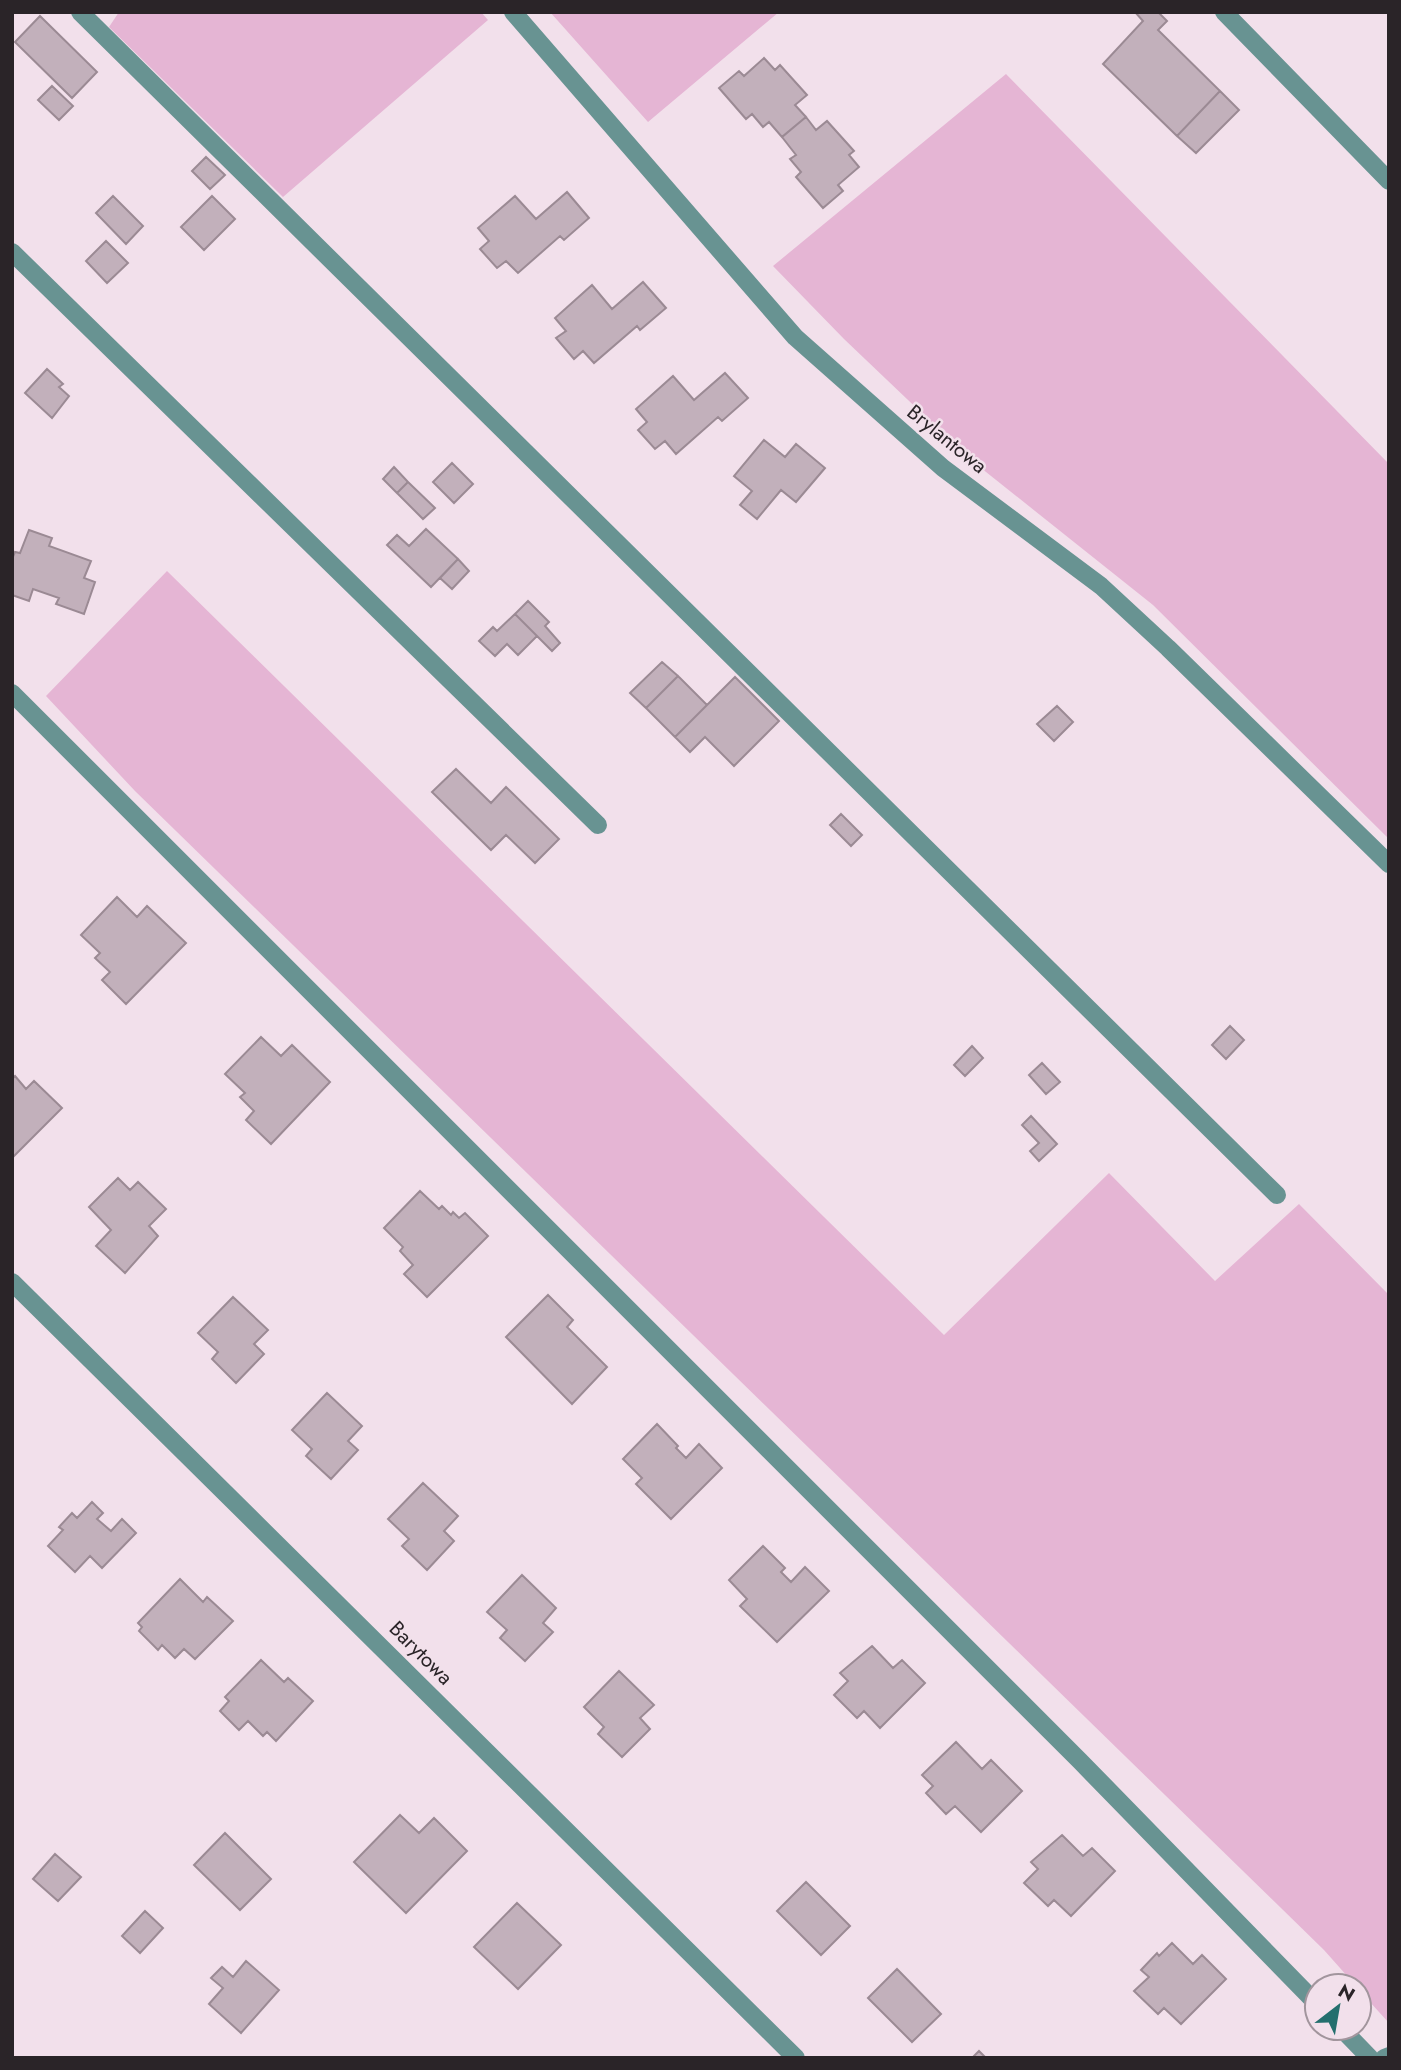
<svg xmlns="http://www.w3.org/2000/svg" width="1401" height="2070" font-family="Jost,sans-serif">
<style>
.green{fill:#e5b5d4}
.building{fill:#c2b0bb;stroke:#9b8a94;stroke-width:2}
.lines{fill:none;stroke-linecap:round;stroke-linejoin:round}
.minor{stroke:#689392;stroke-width:18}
.labels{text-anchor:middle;stroke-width:5;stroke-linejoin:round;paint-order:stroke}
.street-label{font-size:21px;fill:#2a2428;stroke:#f2e0eb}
</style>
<rect width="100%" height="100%" fill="#f2e0eb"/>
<!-- green -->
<path class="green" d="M119,12H481L488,20L283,197L109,27Z
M550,12H779L648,122Z
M1006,74L1389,464V836L1387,837L1153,605L971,460L844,339L773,266Z
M167,571L944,1335L1109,1173L1215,1281L1299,1204L1389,1295V2023L1359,1990V1986H1356L1324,1950L135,791L46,696Z"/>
<!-- building -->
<path class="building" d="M1135,12H1158L1167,21L1158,30L1220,91L1177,136L1103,64L1143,21Z
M40,16L97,72L72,98L15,42Z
M764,58L775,70L780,65L807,95L795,105L806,117L782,137L769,122L763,127L752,114L746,119L719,88L739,71L744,76Z
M52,86L73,106L59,120L38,100Z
M1220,91L1239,110L1196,153L1177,136Z
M806,117L816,130L827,121L854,151L849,155L859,167L838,185L843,191L823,208L796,177L801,172L790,159L796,155L782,137Z
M206,157L225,175L210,189L192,171Z
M567,192L589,218L564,240L560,236L518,273L506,261L497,268L480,249L489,241L478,228L515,196L536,219Z
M113,196L143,226L126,244L96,213Z
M212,196L235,219L204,250L181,227Z
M106,241L128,263L107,283L86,261Z
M643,282L666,308L640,330L637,326L594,363L583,351L574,359L556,338L566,331L555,318L592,285L612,309Z
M47,369L63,384L59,387L69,396L52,418L25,393Z
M725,373L748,398L722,421L718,417L676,454L665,441L655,449L638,430L647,422L636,409L673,376L694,400Z
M764,440L785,457L796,444L825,468L796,502L781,490L757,519L740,505L752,491L734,476Z
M452,463L473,484L454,503L433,482Z
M394,467L408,482L397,493L383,479Z
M408,482L435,508L423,519L397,493Z
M426,529L458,559L431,587L387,545L397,535L409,546Z
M29,530L52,538L49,546L91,561L84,578L95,582L84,614L56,604L59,598L33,589L29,601L12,595V559L15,552L20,553Z
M458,559L469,571L452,589L440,578Z
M528,601L549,622L545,626L560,643L552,651L515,614Z
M515,614L537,636L518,655L507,644L495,656L479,641L493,627L497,631Z
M662,662L678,676L646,708L630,693Z
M678,676L707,705L675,737L646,708Z
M735,677L779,721L734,766L705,737L690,752L675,737Z
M1057,706L1073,722L1054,741L1037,724Z
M456,769L491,803L506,787L559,839L535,863L506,835L491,850L432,792Z
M841,814L862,835L851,846L830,825Z
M117,897L137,917L147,906L186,943L126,1004L102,980L110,972L95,958L100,953L81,935Z
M1230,1026L1244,1040L1226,1059L1212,1045Z
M261,1037L281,1056L292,1045L330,1082L271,1144L246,1120L254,1111L240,1097L245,1093L225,1074Z
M972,1046L983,1058L965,1076L954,1065Z
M1042,1063L1060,1082L1046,1094L1029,1075Z
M15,1076L26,1089L34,1081L62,1108L12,1158V1079Z
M1031,1116L1057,1144L1039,1161L1030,1151L1039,1143L1022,1125Z
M118,1178L130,1190L138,1182L166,1209L149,1226L158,1236L125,1273L96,1246L111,1230L89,1207Z
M420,1191L439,1209L442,1206L451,1215L453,1212L459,1218L465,1213L488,1236L427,1297L404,1274L413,1265L400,1251L403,1247L384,1228Z
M548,1295L573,1320L567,1327L607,1367L572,1404L506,1337Z
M233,1297L268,1330L254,1344L264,1354L236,1383L212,1359L218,1352L198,1333Z
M327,1393L362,1426L348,1441L358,1450L331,1479L306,1456L312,1449L292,1430Z
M657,1424L678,1446L676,1448L686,1458L699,1444L722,1468L671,1519L636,1484L642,1478L623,1459Z
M423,1483L458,1516L444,1531L454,1541L427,1570L402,1546L409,1539L388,1519Z
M92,1502L103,1513L97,1519L111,1531L122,1519L136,1533L102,1568L90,1556L75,1572L48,1546L63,1530L59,1527L72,1513L77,1518Z
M763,1546L785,1568L781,1572L791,1582L805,1567L829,1591L777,1642L740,1606L747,1599L729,1580Z
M522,1575L556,1608L543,1623L553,1632L525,1661L500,1638L507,1630L487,1612Z
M180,1579L203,1602L207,1597L233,1621L195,1659L184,1649L175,1658L162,1645L158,1650L139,1631L142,1627L138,1623Z
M872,1646L893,1668L902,1660L925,1683L880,1728L864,1711L857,1718L834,1695L848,1681L840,1673Z
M261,1660L284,1682L288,1678L313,1701L276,1741L267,1732L263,1736L248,1721L239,1730L220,1711L229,1701L225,1697Z
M619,1671L654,1705L640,1718L650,1729L622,1757L598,1734L604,1727L584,1707Z
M956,1742L982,1769L991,1760L1022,1791L981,1832L955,1806L946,1814L926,1793L933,1786L922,1775Z
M400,1815L419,1833L434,1818L467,1851L406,1913L354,1862Z
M225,1833L271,1879L240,1910L194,1865Z
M1062,1835L1083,1856L1092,1848L1115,1871L1071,1916L1054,1900L1048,1906L1024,1883L1038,1869L1031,1862Z
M55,1854L81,1877L58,1901L33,1879Z
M806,1882L850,1926L821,1955L777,1911Z
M517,1903L561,1945L518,1989L474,1947Z
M145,1911L163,1928L140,1953L122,1936Z
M1172,1943L1193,1964L1202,1955L1226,1979L1181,2024L1164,2008L1158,2014L1134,1991L1149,1977L1141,1970L1157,1953L1159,1956Z
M246,1961L279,1990L241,2033L209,2004L223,1988L211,1978L222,1967L233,1977Z
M897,1969L941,2014L912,2042L868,1998Z
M979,2051L986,2058H972Z"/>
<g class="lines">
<!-- minor -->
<path class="minor" d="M80,12L1277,1195
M513,12L795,337L943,468L1101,586L1168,648L1389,864
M1224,12L1389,181
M12,252L598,825
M12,693L1080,1761L1317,2004
M12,1282L796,2058
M1341,2028L1370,2058
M1384,2058L1389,2056"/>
</g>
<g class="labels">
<!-- street labels -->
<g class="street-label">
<text transform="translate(947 439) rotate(39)" y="7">Brylantowa</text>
<text transform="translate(421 1653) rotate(45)" y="7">Barytowa</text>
</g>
</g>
<!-- border -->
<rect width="1401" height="2070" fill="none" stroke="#2a2428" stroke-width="28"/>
<!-- north arrow -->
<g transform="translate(1338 2007) rotate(31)"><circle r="33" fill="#f2e0eb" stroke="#a2959d" stroke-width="2"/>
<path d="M0-5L12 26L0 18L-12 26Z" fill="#246f6e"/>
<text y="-10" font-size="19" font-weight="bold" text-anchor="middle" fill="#2a2428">N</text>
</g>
</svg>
